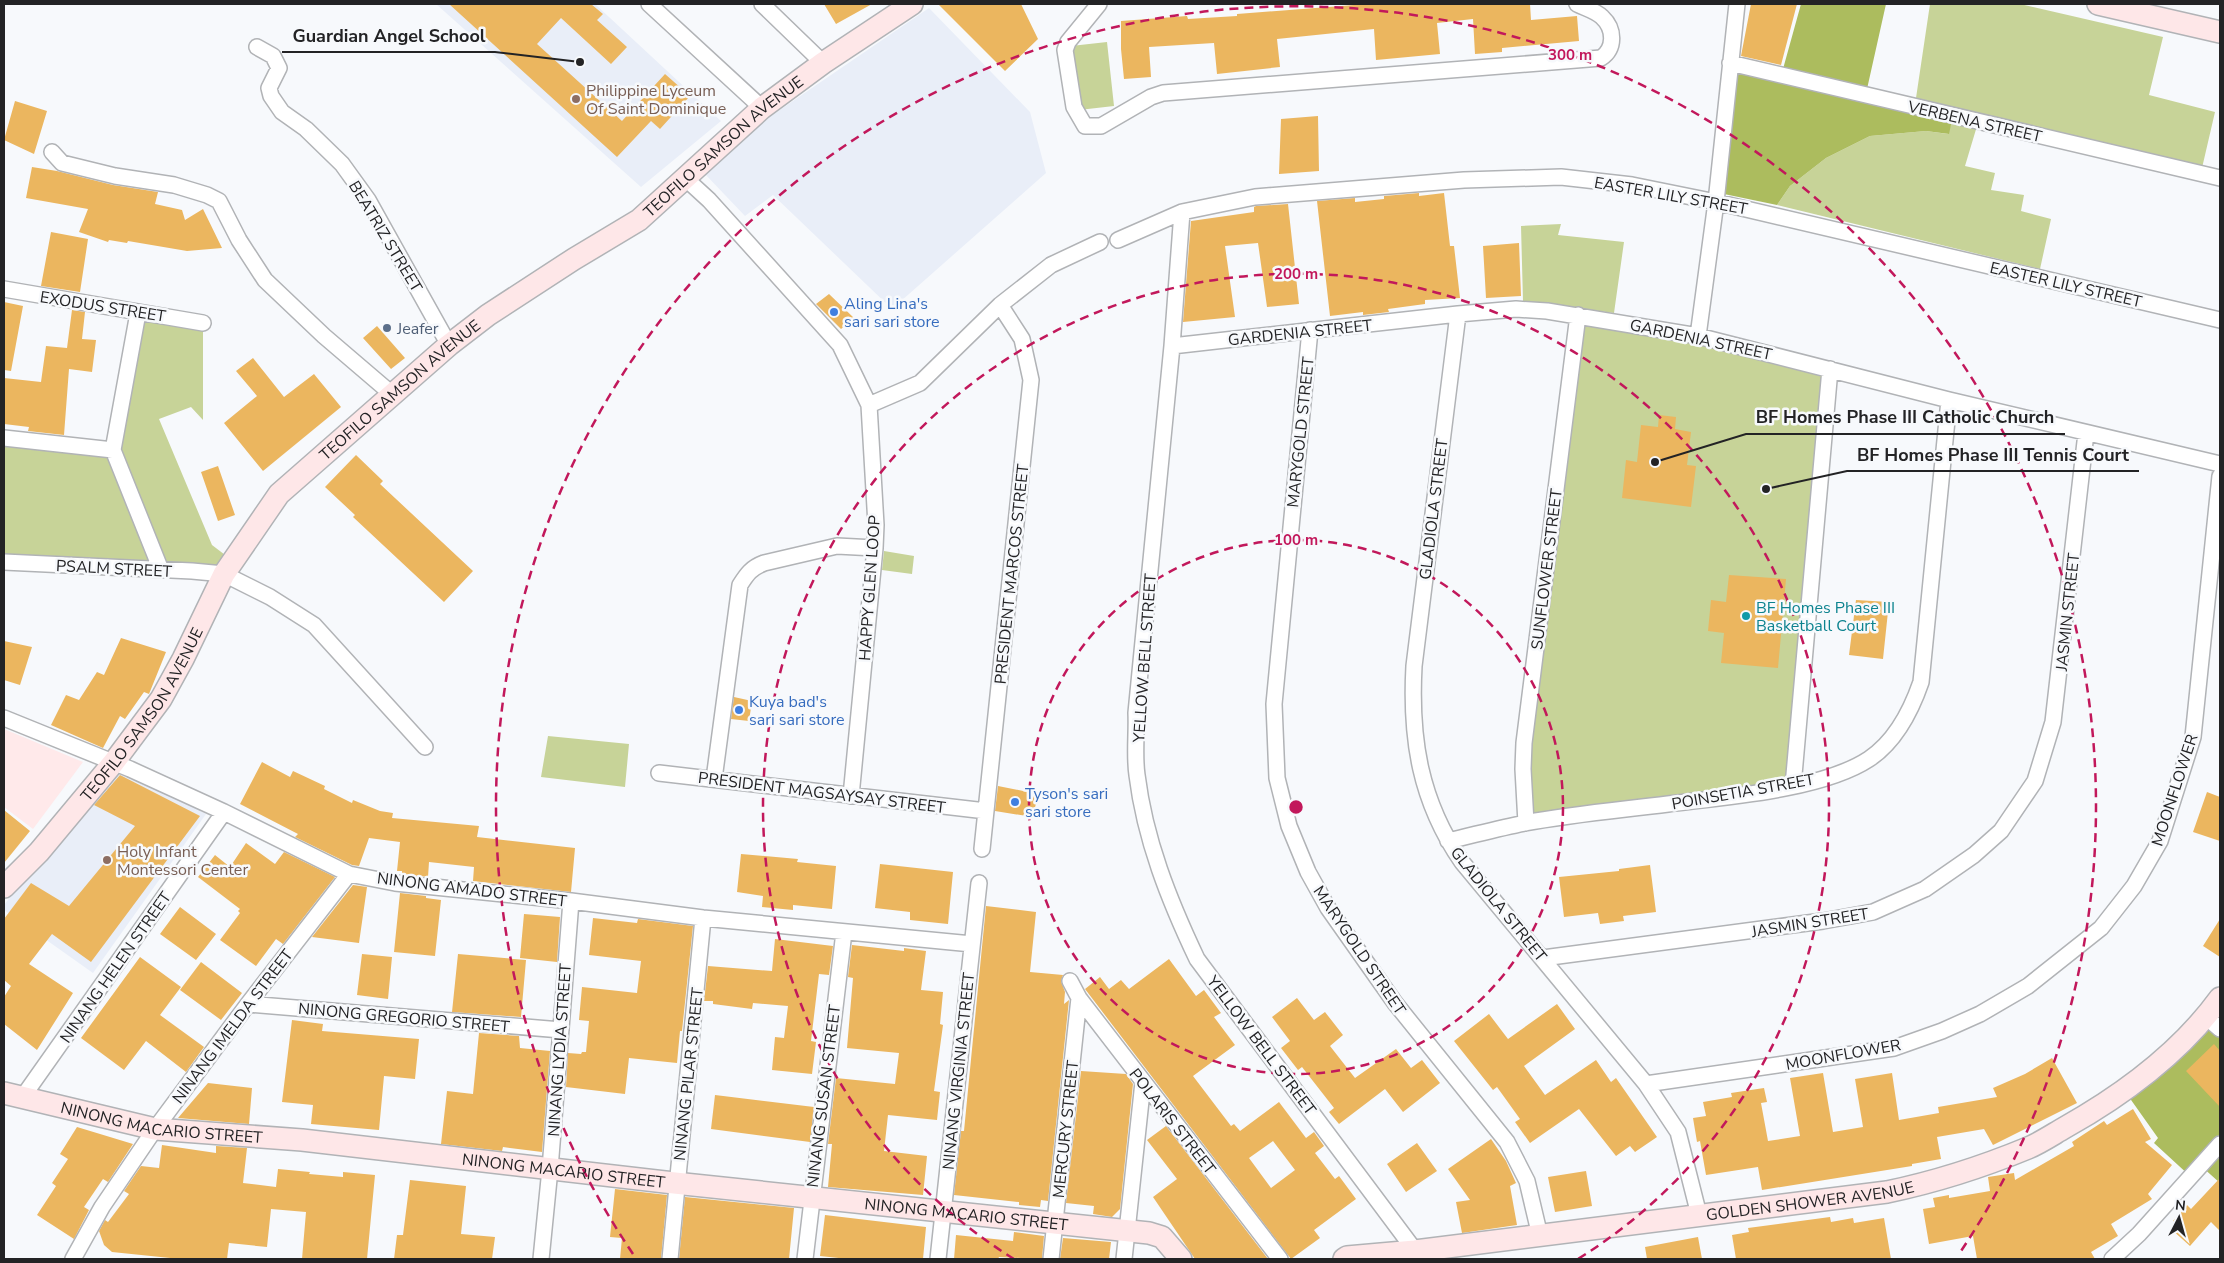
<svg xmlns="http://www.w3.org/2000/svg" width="2224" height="1263" font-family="'Nunito Sans',sans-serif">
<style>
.built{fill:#e9eef8}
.industrial{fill:#ffe9ea}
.green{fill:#c7d398}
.forest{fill:#acbc5e}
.building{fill:#ebb65f;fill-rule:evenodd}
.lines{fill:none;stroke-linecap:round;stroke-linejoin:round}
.street-casing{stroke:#b1b3b6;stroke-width:18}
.secondary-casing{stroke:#b1b3b6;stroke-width:24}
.street{stroke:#fff;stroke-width:15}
.secondary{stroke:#fee7e8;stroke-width:21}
.ring{fill:none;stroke:#c2185b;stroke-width:2.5;stroke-dasharray:9 6}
.education-dot{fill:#8d6e63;stroke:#f7f9fc;stroke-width:2}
.shop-dot{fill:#3f7fe0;stroke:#f7f9fc;stroke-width:2}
.service-dot{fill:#5c6f8a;stroke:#f7f9fc;stroke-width:2}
.culture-dot{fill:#0f9aa8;stroke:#f7f9fc;stroke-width:2}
.labels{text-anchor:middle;stroke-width:5;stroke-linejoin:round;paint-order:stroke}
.education-label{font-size:16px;fill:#785e54;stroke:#f7f9fc;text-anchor:start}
.street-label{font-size:16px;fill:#232325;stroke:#f7f9fc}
.shop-label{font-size:16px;fill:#366cbe;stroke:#f7f9fc;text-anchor:start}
.service-label{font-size:16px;fill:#4e5e75;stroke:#f7f9fc;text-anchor:start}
.culture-label{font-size:16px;fill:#0d838f;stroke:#f7f9fc;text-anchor:start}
.centre{fill:#c2185b;stroke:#f7f9fc;stroke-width:2.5}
.ring-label{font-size:15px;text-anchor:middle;font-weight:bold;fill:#c2185b;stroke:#f7f9fc;stroke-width:5;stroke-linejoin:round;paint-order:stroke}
.leader{fill:none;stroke:#232325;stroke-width:2}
.callout-dot{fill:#232325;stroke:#f7f9fc;stroke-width:2}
.callout-label{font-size:18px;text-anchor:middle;font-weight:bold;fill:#232325;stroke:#f7f9fc;stroke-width:5;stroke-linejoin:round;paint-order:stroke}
</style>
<rect width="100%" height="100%" fill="#f7f9fc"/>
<!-- built -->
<path class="built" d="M436,4H595L721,121L641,187Z
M929,8L1030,112L1046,173L892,309L773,195L745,216L704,173L771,116Z
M115,766L206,814L93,973L4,910V905Z"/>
<!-- industrial -->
<path class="industrial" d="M4,729L83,762L33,829L4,807Z"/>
<!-- green -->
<path class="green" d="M1930,4H2020L2163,37L2149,95L2215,112L2202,168L1916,98Z
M1107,42L1114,106L1079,110L1071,46Z
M1952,120L1977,126L1965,166L1995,173L1991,190L2024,195L2021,211L2051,219L2040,269L1777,205L1790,186L1826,158L1870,136L1926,131L1948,134Z
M1561,224L1558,235L1624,242L1614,313L1523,301L1521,226Z
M138,313L203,323V420L191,407L159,419L212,545L233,561L224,574L4,562V438L113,450Z
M1582,321L1676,337L1824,372L1788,781L1530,816L1528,745Z
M884,551L914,556L912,574L882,570Z
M548,736L629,744L625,787L541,777Z"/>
<!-- forest -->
<path class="forest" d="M1801,4H1886L1867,89L1783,69Z
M1736,71L1952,120L1949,134L1926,131L1870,136L1826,158L1790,186L1777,205L1724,194Z
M2220,998V1183L2201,1166L2191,1177L2154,1143L2158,1138L2124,1090Z"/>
<!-- building -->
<path class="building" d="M449,4H591L603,14L597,20L627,47L611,64L561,18L537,44L622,121L665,74L690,96L660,129L651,121L617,157Z
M824,4H872L836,24Z
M938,4H1021L1038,39L1005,71Z
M1367,4H1530L1531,20L1577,16L1579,41L1502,48V52L1475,54L1473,19L1437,23L1440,54L1376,60L1374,29L1277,39L1280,67L1217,74L1214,43L1149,47L1151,77L1124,79L1121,49V21L1187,16L1188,19L1237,16V14Z
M1751,4H1797L1781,65L1741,56Z
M15,101L47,111L34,154L4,140Z
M1318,116L1319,171L1279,174L1281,119Z
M32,167L57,171L113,185L158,192L155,204L182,210L185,220L203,209L222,248L187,251L128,241L127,243L109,240L108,242L79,232L88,209L26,198Z
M1419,193V196L1444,193L1450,246H1454L1460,298L1425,300V304L1388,309L1389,312L1363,315V312L1330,316L1317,201L1355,198V202L1384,199V196Z
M1288,204L1299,304L1267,307L1258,243L1225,246L1235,317L1183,322L1191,221L1254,212V207L1256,206Z
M51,232L88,239L80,292L41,286Z
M1519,243L1521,296L1486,298L1483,246Z
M829,294L854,318L841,329L816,304Z
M4,302L23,306L11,371L4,370Z
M72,310L85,312L82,339L96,340L92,372L69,369L64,435L28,431L29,427L4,424V378L41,382L46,346L67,348Z
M377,326L405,358L391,369L363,338Z
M253,358L284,397L314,374L341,407L263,471L224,423L257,396L236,371Z
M1659,415L1676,417L1675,429L1691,432L1687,465L1696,466L1691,507L1622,498L1626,460L1637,462L1641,425L1658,427Z
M356,455L383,481L380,484L473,571L444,602L353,517L355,515L325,487Z
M218,466L235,515L218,521L201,472Z
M1729,575L1786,579L1778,668L1721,663L1724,633L1708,631L1711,600L1726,602Z
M1856,600L1889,602L1883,659L1849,655Z
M121,638L166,652L149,694L144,692L125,719L120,716L103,748L51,725L66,695L79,700L97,672L104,675Z
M4,641L32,647L20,685L4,680Z
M734,697L752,701L749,721L731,719Z
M262,762L290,777L293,771L325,786L324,789L352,803L353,800L380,811L393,813L392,818L479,826L477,837L575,848L571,892L473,881L474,867L429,862L428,877L402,874V871H397L400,842L369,838L359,866L352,865L295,837L298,834L240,804Z
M120,775L200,816L91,962L52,934L29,964L73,993L37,1050L4,1024V997L11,986L4,980V919L31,883L69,906L135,826L94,805Z
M998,786L1038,794L1033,817L995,811Z
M2207,792L2220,797V841L2193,832Z
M4,810L30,831L4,863Z
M246,843L275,864L284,852L335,877L283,944L276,939L256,966L220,940L240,913L238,911L240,909L198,877L215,855L230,867Z
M741,854L798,859L797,862L836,866L832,909L793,905V910L762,907L763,896L737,892Z
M880,864L953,872L948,924L910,920V912L875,908Z
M1650,865L1656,912L1623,916L1624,921L1600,924L1598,913L1564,917L1559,877L1619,871V869Z
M353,885L367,887L359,943L312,937Z
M400,893L426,896V898L441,900L435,956L394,952Z
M986,906L1036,912L1030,972L1063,975L1061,981L1065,992L1064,1004L1069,1000L1048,1201L1041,1200L1040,1207L1019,1205V1202L954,1195L961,1131H964Z
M180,907L216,934L196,960L160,934Z
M524,914L560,917L557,962L520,958Z
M593,918L637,923L638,919L693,926L682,1031H680L677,1063L629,1058L625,1094L566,1087L568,1053L581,1054L582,1052H586L589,1021L579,1020L582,987L637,993L641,961L589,955Z
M2220,919V957L2203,946Z
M775,939L833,946L829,975L819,974L811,1041L816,1042L812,1074L772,1070L775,1037L784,1038L788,1006L753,1003L752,1009L713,1004V1001H704L708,966L772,971Z
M852,945L904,951V948L926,951L921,990L943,992L940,1024L943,1025L934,1091L940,1092L937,1120L888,1115L884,1151L927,1156L923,1195L828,1187L832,1144H828L836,1078L895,1084L899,1053L847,1048L853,978L848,977Z
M362,954L392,957L388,999L357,995Z
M458,954L526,960L521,1017L452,1012Z
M140,957L181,987L160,1015L204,1047L186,1072L146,1041L124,1070L81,1038Z
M1169,959L1196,996L1204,990L1221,1013L1214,1017L1235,1045L1193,1076L1231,1126L1234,1124L1240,1131L1279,1102L1306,1138L1314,1132L1324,1146L1315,1153L1335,1179L1339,1176L1356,1199L1314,1230L1320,1238L1291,1259L1085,989L1100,977L1109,989L1121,980L1129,989ZM1273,1141L1295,1170L1271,1188L1249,1158Z
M201,962L242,993L221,1020L180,990Z
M1297,998L1314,1020L1325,1012L1343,1035L1330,1046L1355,1078L1396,1049L1411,1068L1422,1060L1440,1083L1403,1112L1385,1089L1339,1124L1329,1112L1334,1108L1302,1067L1298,1070L1281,1048L1290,1041L1272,1017Z
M1557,1004L1575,1029L1524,1066L1545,1095L1596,1060L1611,1082L1616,1078L1657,1137L1635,1152L1630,1146L1616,1156L1579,1109L1530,1143L1515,1122L1520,1119L1497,1087L1493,1090L1454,1041L1489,1014L1508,1039Z
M292,1020L323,1024L322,1031L419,1039L415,1079L384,1076L379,1130L311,1124L313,1105L282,1102Z
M479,1033L519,1036L520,1048L550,1051L542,1152L503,1147L502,1151L441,1144L447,1091L473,1094Z
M2214,1044L2220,1051V1107L2186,1071Z
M2052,1058L2077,1103L1993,1145L1984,1129L1937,1137L1941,1159L1912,1164V1166L1762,1190L1758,1167L1706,1175L1700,1141L1697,1142L1693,1118L1706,1116L1703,1102L1732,1097L1731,1093L1764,1088L1767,1102L1761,1103L1768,1141L1800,1136L1790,1078L1823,1073L1833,1132L1863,1127L1855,1079L1892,1073L1899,1120L1939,1113L1938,1107L1997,1097L1993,1088L2025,1074Z
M1081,1071L1126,1074L1133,1084L1120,1209L1112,1217L1093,1214L1094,1206L1066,1203Z
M208,1083L252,1088L249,1124L178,1118Z
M715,1095L814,1107L810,1142L711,1129Z
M2133,1109L2151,1139L2145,1142L2172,1165L2148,1194L2152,1199L2111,1224L2118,1236L2091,1252L2095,1259H1977L1973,1236L1929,1244L1923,1209L1935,1207L1933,1198L1949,1195V1198L1990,1191L1988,1177L2014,1173L2015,1180L2074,1146L2072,1142L2104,1121L2107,1125Z
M1166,1126L1268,1259H1195L1153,1197L1177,1179L1147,1140Z
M77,1127L133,1144L108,1182L103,1179L84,1207L89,1210L74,1239L37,1215L56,1186L52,1183L68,1159L60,1154Z
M1491,1139L1506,1161L1516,1183L1510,1186L1517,1225L1462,1233L1456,1202L1470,1200L1448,1169Z
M1417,1143L1437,1171L1406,1192L1387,1164Z
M162,1145L216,1153V1146L247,1148L243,1183L276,1187L278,1169L310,1172L309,1174L343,1177V1172L375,1175L367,1259H302L306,1212L271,1209L267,1247L229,1243L227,1259H180L112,1252L104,1245L99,1231L105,1220L108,1222L129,1194L124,1191L141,1166L159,1168Z
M1586,1171L1592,1206L1555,1212L1548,1177Z
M2220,1178V1231L2211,1222L2190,1246L2171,1229L2176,1223L2173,1221L2187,1205L2191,1209Z
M410,1180L466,1186L461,1234L495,1237L492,1259H394L397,1235H403Z
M615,1189L667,1195L661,1259H620L622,1238L610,1237Z
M685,1197L794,1208L789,1259H679Z
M825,1215L926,1227L923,1259H848L820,1256Z
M1830,1217L1831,1222L1853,1218L1854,1223L1884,1218L1891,1259H1736L1732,1235L1749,1232L1748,1228Z
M1014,1232L1044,1236L1042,1259L999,1257L998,1259H954L956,1235L1013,1241Z
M1698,1237L1702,1259H1647L1645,1247Z
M1063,1238L1111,1242L1109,1259H1060Z"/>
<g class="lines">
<defs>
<path id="street" d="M649,4L762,108
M762,4L823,63
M1099,4L1068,42L1065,50L1074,107L1085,126H1101L1151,97L1163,93L1601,58C1615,49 1615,29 1602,17C1596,11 1585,8 1577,4
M257,47L273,56L279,68L269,88L271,96L282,112L306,129L342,164L368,200L449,345
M1730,63L2220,178
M52,152L62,163L115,176L174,185L207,195L219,201L239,240L265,280L324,336L393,395
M685,178L709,200L840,345L869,405L876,525L875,548L851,796
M1182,212L1172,346L1136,713C1137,733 1134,755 1137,775C1145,840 1169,900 1197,959L1419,1256
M1118,240L1182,212L1255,197L1464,180L1561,177L1632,185L1716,202L2220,320
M4,289L203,323
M138,313L113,450L161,570
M1458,314L1414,666C1410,739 1420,801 1462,862L1646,1084L1678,1132L1699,1215
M1310,330L1274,704L1277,778L1289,826L1308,872L1328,908L1395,1003L1507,1142L1527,1181L1540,1236
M1698,336L1716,202L1737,4
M1172,346L1458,314L1516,309L1547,311L1698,336L1949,400L2220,464
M869,405L920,383L1000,305L1051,265L1100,242
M4,438L113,450
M4,562L192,571L224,574L270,597L314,625L425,747
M4,718L130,769L224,812L349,874L395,883L571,901L703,918L972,944
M659,773L986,811
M714,779L740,585C747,574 751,568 764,563L837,546L875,548
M1793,786L1830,369
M1526,823L1523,769L1524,743L1578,315
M1448,841C1474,835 1499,828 1525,823C1572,814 1620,810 1668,804C1725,797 1822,790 1869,759C1896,741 1911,711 1921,682L1949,400
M982,849L1031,380L1022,339L1000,305
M1543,958L1823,921L1873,912L1925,889L1974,855L2001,831L2035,781L2053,722L2086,433
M1070,981L1079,998L1280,1259
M248,1004L561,1030
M2206,1017L2220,1029
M1646,1084L1894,1048L1942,1031L1980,1014L2028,986L2101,928L2134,886L2160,841L2193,737L2220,476
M22,1098L224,812
M73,1259L102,1207L155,1129L248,1004L349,874
M541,1259L550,1169L571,901
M670,1259L703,918
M805,1259L844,932
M938,1259L979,883
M1051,1259L1079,998
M1124,1259L1143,1082
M2112,1259L2139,1234L2220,1144"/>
<g id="secondary">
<path d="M2098,4L2220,32"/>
<path id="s1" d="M4,887L39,852L114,762L161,699L183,659L224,574L279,494L449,345L488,315L574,259L639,220L762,108L823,63L912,4"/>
<path id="s2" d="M4,1093L155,1129L302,1140L665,1182L1149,1233L1162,1237L1181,1259"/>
<path id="s3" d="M1344,1259L1347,1257L1415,1251L1887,1192C1935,1182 1982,1167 2028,1148C2040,1143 2052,1135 2064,1128C2123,1095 2180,1053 2220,998"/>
</g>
</defs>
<!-- street casing -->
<use href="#street" class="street-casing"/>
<!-- secondary casing -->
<use href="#secondary" class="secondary-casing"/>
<!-- street -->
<use href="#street" class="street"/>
<!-- secondary -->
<use href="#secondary" class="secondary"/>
</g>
<!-- distance rings -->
<g class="ring">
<circle cx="1296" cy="807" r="267"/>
<path d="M1014 1259A533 533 0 1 1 1578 1259"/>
<path d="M633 1254A800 800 0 1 1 1959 1254"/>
</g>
<!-- markers -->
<g class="education-dot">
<circle cx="576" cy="99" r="5"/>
<circle cx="107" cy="860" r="5"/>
</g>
<g class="shop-dot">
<circle cx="834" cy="312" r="5"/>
<circle cx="739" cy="710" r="5"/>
<circle cx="1015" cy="802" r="5"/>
</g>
<circle class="service-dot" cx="387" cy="328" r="5"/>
<circle class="culture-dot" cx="1746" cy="616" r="5"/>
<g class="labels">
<!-- education labels -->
<g class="education-label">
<text x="586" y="96">Philippine Lyceum<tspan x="586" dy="18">Of Saint Dominique</tspan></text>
<text x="117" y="857">Holy Infant<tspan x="117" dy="18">Montessori Center</tspan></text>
</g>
<!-- street labels -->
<g class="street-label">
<text transform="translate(1975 121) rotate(13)" y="6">VERBENA STREET</text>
<text dy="6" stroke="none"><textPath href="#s1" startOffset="1048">TEOFILO SAMSON AVENUE</textPath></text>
<text transform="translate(1671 195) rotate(10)" y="6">EASTER LILY STREET</text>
<text transform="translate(386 236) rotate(59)" y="6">BEATRIZ STREET</text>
<text transform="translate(2066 284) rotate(13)" y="6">EASTER LILY STREET</text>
<text transform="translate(103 306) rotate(9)" y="6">EXODUS STREET</text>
<text transform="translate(1300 332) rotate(-6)" y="6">GARDENIA STREET</text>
<text transform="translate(1701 339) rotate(12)" y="6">GARDENIA STREET</text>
<text dy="6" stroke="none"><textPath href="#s1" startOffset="642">TEOFILO SAMSON AVENUE</textPath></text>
<text transform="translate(1300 432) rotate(-84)" y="6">MARYGOLD STREET</text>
<text transform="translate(1433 509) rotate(-83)" y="6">GLADIOLA STREET</text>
<text transform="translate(114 568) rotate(3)" y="6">PSALM STREET</text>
<text transform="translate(1546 569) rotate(-83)" y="6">SUNFLOWER STREET</text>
<text transform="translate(1011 574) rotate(-84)" y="6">PRESIDENT MARCOS STREET</text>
<text transform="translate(869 588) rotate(-86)" y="6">HAPPY GLEN LOOP</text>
<text transform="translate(2067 612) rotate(-84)" y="6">JASMIN STREET</text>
<text transform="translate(1144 658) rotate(-86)" y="6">YELLOW BELL STREET</text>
<text dy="6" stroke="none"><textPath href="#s1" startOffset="222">TEOFILO SAMSON AVENUE</textPath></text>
<text transform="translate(2174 790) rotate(-72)" y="6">MOONFLOWER</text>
<text transform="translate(1743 791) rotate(-10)" y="6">POINSETIA STREET</text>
<text transform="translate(822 792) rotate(7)" y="6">PRESIDENT MAGSAYSAY STREET</text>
<text transform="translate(472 889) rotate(7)" y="6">NINONG AMADO STREET</text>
<text transform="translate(1499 904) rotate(51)" y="6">GLADIOLA STREET</text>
<text transform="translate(1810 922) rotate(-9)" y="6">JASMIN STREET</text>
<text transform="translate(1360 950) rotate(56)" y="6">MARYGOLD STREET</text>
<text transform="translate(115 967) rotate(-55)" y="6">NINANG HELEN STREET</text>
<text transform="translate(404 1017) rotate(5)" y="6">NINONG GREGORIO STREET</text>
<text transform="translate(232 1026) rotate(-53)" y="6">NINANG IMELDA STREET</text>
<text transform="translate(1262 1045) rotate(53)" y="6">YELLOW BELL STREET</text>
<text transform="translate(559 1050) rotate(-86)" y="6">NINANG LYDIA STREET</text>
<text transform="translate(1843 1054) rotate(-10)" y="6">MOONFLOWER</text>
<text transform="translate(958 1071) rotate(-84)" y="6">NINANG VIRGINIA STREET</text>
<text transform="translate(688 1074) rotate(-84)" y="6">NINANG PILAR STREET</text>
<text transform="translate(823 1096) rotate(-83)" y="6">NINANG SUSAN STREET</text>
<text transform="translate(1173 1121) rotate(52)" y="6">POLARIS STREET</text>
<text dy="6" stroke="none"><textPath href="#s2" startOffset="161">NINONG MACARIO STREET</textPath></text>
<text transform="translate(1065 1129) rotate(-84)" y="6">MERCURY STREET</text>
<text dy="6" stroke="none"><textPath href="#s2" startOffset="566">NINONG MACARIO STREET</textPath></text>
<text dy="6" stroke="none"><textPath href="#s3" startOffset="470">GOLDEN SHOWER AVENUE</textPath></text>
<text dy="6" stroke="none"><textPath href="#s2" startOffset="971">NINONG MACARIO STREET</textPath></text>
</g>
<!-- shop labels -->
<g class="shop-label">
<text x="844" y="309">Aling Lina's<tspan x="844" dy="18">sari sari store</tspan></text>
<text x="749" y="707">Kuya bad's<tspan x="749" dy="18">sari sari store</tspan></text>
<text x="1025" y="799">Tyson's sari<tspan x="1025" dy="18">sari store</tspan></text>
</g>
<!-- service labels -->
<g class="service-label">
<text x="397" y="334">Jeafer</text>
</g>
<!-- culture labels -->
<g class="culture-label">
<text x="1756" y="613">BF Homes Phase III<tspan x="1756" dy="18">Basketball Court</tspan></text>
</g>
</g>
<circle cx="1296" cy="807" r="8" class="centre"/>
<g class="ring-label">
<text x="1570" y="60">300 m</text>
<text x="1296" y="279">200 m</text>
<text x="1296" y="545">100 m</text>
</g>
<!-- callouts -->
<path class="leader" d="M580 62L495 52H282M1655 462L1746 434H2065M1766 489L1847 471H2139"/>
<g class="callout-dot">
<circle cx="580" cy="62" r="5"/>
<circle cx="1655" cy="462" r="5"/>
<circle cx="1766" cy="489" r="5"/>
</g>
<g class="callout-label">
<text x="389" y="42">Guardian Angel School</text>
<text x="1905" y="423">BF Homes Phase III Catholic Church</text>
<text x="1993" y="461">BF Homes Phase III Tennis Court</text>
</g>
<!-- border -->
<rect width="2224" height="1263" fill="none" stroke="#232325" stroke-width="10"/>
<!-- north arrow -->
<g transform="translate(2179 1218) rotate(6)" stroke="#f7f9fc" stroke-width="4" paint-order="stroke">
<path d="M0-4L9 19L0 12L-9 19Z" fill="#232325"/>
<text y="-8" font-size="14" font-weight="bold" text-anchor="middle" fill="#232325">N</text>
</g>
</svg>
